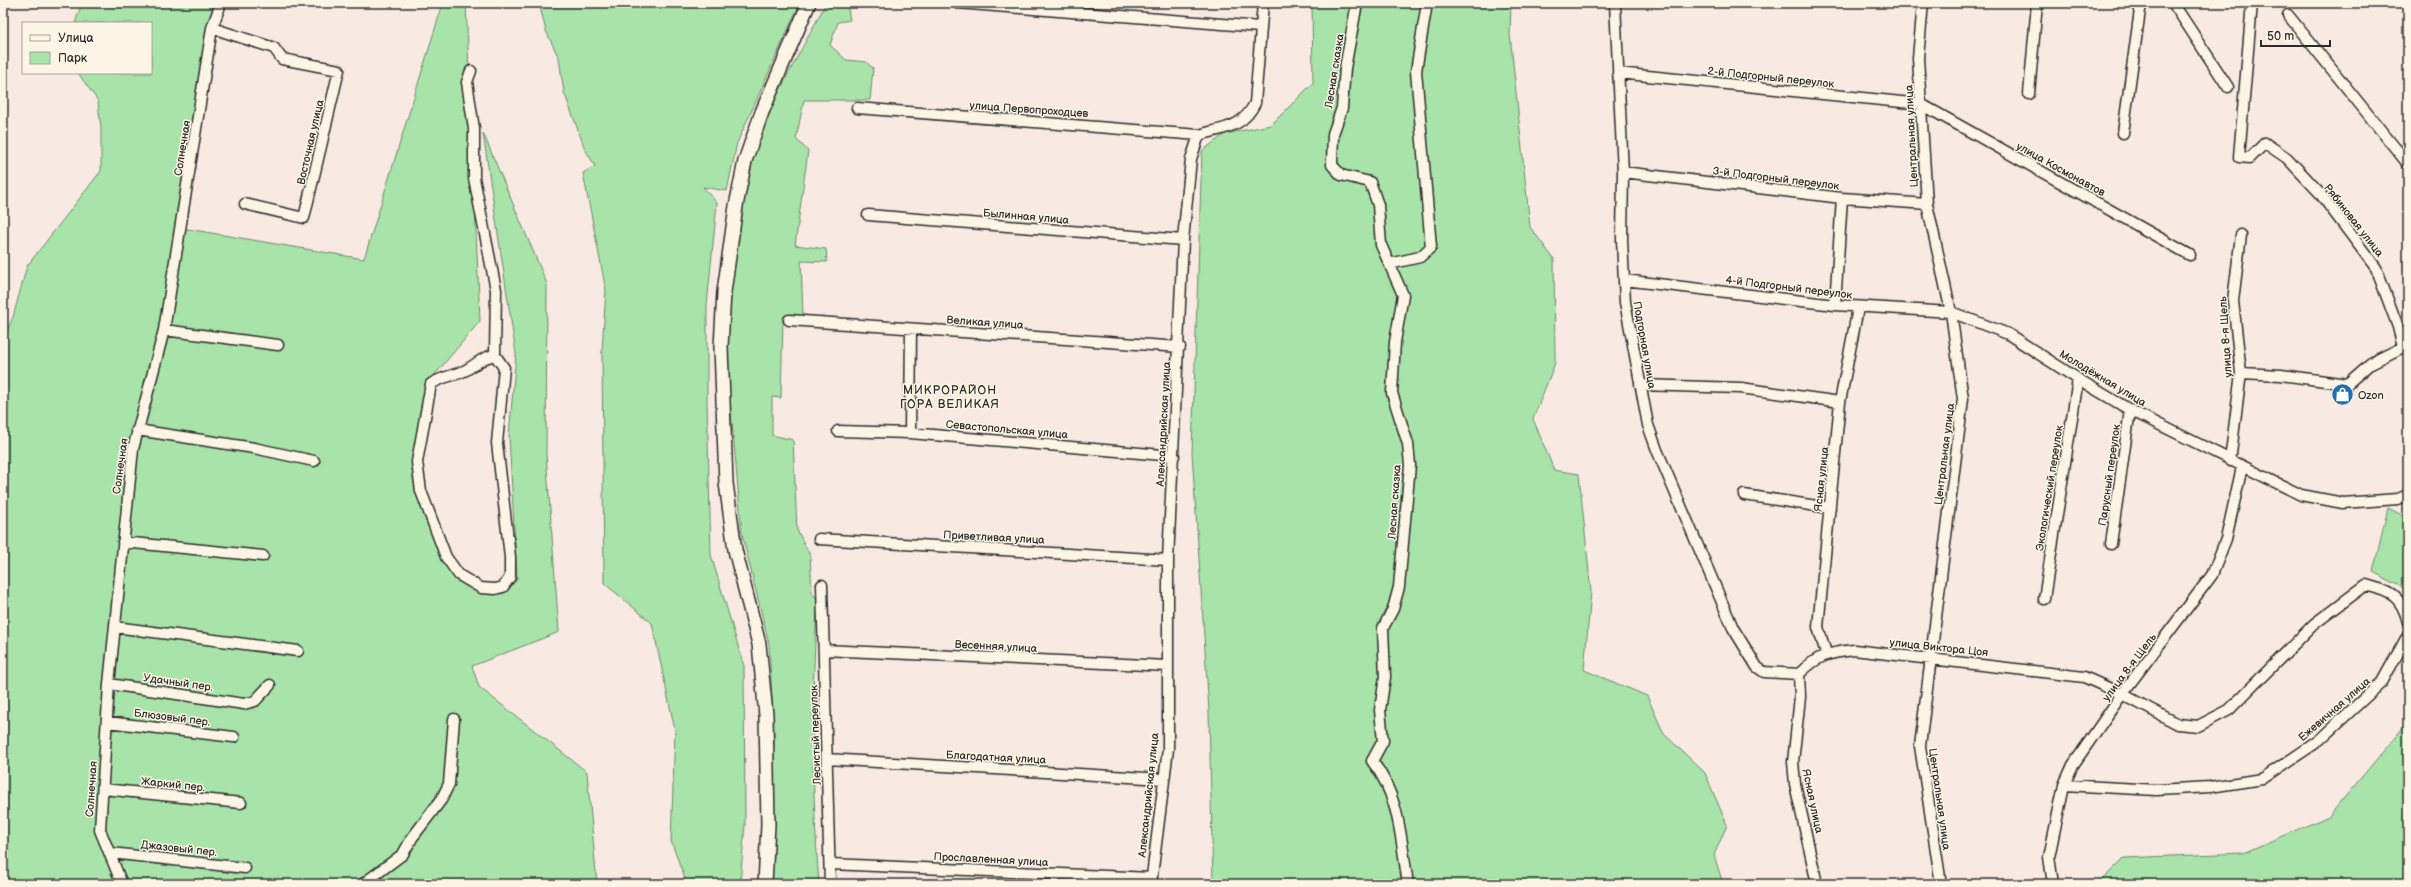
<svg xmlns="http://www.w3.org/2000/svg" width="2411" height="887" font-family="'Balsamiq Sans',sans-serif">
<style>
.green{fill:#a8e4a9;stroke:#6a886a}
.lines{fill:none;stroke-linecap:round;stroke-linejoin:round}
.minor-casing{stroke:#2b2b2b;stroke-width:13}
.major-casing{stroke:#2b2b2b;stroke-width:16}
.minor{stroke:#fcf5e5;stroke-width:10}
.major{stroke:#fcf5e5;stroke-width:13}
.labels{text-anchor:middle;stroke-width:3;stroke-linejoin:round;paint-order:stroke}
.street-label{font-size:11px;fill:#2b2b2b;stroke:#fcf5e5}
.poi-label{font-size:11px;fill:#2b2b2b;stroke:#fcf5e5;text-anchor:start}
.neighbourhood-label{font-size:12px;letter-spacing:1px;fill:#2b2b2b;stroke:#fcf5e5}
</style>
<rect width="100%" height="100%" fill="#f8e9e2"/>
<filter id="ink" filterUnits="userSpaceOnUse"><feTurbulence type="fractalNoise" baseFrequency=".025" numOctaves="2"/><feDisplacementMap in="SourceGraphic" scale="8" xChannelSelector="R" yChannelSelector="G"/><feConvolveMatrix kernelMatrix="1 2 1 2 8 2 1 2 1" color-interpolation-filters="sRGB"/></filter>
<g filter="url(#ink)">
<!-- green -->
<path class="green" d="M82,3H213L200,110L176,227L364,259L443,3H466L480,321L427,384L418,491L457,570L497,593L517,580L509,436L516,354L483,133L547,284L546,454L559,632L472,666L479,687L587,772L597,884H3V340L13,317L27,266L101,171V129L98,101L78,73H151V23H75Z
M539,3H800L737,143L727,191L703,187L717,203L707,305V402L711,555L744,666L745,825L740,884H687L671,841L675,730L652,623L604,583L602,350L606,290L583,173L595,166L585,149L564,92L559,58L546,31Z
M1312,3H1511L1510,34L1530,227L1554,259L1555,363L1533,419L1554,470L1579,474L1591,592L1584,670L1647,696L1664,734L1705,773L1727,825L1714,855L1723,884H1213L1209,711L1192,453L1202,151L1225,134L1271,125L1313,83Z
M847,4L850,20L838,22L830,45L846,60L866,62L873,68L870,100H804L796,139L808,151L795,245L826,249L827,262L801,261L803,316L783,319L781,398L772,397V435L793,440L797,530L810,555L812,593L818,600C810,694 812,789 819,884H771L774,735L769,644L742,534L728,377V309L744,197L757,144L776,97L825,5Z
M2388,508L2408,518V590L2373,572Z
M2408,722V884H2098L2124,858L2243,853L2329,816Z"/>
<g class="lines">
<defs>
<path id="minor" d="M957,3L1260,27
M1357,3L1345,68L1342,108L1333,134L1332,165L1341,175L1370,182L1378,205L1381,245L1403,295L1395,342L1392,393L1408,444L1410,465L1399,587L1393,609L1383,628L1385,677L1380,710L1383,741L1372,761C1400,796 1401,841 1408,884
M1615,3L1623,172L1622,240L1625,302L1648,425L1657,450L1733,628L1757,667L1764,672L1799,674C1818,655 1828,653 1854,650L2084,677L2122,694L2178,724L2198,726L2229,710L2314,624L2366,585C2391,592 2401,595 2408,622
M1923,3L1918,58L1927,204L1951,312L1963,399L1920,746L1941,884
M2173,3L2228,87
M2288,15L2408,164
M212,28L274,48L282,59L339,70L304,218L245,204
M471,71L467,82L474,129V178L496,290L495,355L504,368L497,443L510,557V577L503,587L495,589L481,588L459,575L446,557L421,491L417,462L431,384C443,376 455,376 466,370C477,364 482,357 495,355
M1618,73L1921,104L2190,255
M2029,94L2037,3
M857,108L1199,135
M2123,133L2141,3
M1623,172L1842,198L1927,204
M868,215L1183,240
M1389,264L1420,257L1431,247L1416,71L1427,3
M1624,280L1835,305L1951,312L2008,334L2078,379L2130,410L2301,495L2343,503L2398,499L2408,495
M1835,305L1842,198
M789,320L1180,347
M164,330L278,345
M2241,373L2281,375L2347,384L2371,363L2403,347L2398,327L2376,268L2319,192L2287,158L2265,143L2250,158L2239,157L2252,3
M1640,385L1741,388L1840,402
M137,430L254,448L314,461
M838,431L910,433L1174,456
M910,433L911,329
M2230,461L2241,373L2233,301L2241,235
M1744,495L1830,508
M819,539L1168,560
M123,542L263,556
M2111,544L2130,410
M822,585L830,884
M2044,599L2078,379
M115,627L298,651
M824,650L1168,666
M1826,653L1818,627L1840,402L1858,308
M1799,674L1800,697L1793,762L1795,784L1817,884
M109,684L244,704L255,701L270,685
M107,722L234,737
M827,759L1163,779
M2064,785L2157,790L2210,787L2262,779L2317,742L2382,682L2408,635
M103,789L241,803
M111,853L245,868
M831,864L1151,878
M122,884L100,830L109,684L133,449L164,330L212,28L221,3
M363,884L403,854L412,838L441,800L449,784L454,719
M1151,884L1168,749V560L1183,240L1191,159L1199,135C1223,128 1243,128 1255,103L1263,3
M2053,884L2049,857L2064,785L2073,765L2122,694L2212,575L2226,539L2242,467"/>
<path id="major" d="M765,884L768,825L766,715L759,644L735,550L726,483L721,347L724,292L736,206L745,161L762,112L809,3"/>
</defs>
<!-- minor casing -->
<use href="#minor" class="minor-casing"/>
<!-- major casing -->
<use href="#major" class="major-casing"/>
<!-- minor -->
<use href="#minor" class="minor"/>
<!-- major -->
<use href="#major" class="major"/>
</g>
</g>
<!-- icons -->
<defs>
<symbol id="shop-disc" viewBox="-11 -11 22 22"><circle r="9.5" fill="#1f6fb2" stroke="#fcf5e5"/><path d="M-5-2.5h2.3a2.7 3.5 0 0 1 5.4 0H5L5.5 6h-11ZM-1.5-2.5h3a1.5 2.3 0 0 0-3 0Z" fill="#fff"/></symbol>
</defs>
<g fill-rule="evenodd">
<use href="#shop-disc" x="2330" y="382" width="25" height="25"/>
</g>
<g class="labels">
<!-- street labels -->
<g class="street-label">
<text transform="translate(1334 71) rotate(-81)" y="4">Лесная сказка</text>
<text transform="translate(1771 77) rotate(6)" y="4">2-й Подгорный переулок</text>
<text transform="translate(1029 109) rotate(4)" y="4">улица Первопроходцев</text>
<text transform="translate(1911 136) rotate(-93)" y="4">Центральная улица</text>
<text transform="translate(310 142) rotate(-77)" y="4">Восточная улица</text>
<text transform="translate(182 148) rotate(-81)" y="4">Солнечная</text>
<text transform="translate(2061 169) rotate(29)" y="4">улица Космонавтов</text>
<text transform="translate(1776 178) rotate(7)" y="4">3-й Подгорный переулок</text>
<text transform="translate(1026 216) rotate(5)" y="4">Былинная улица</text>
<text transform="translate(2354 220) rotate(52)" y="4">Рябиновая улица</text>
<text transform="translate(1789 287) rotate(7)" y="4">4-й Подгорный переулок</text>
<text transform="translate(985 322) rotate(4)" y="4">Великая улица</text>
<text transform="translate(2225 337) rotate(-94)" y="4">улица 8-я Щель</text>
<text transform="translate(1645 345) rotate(80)" y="4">Подгорная улица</text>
<text transform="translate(2103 378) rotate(31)" y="4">Молодёжная улица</text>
<text transform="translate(1163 424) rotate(-87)" y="4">Александрийская улица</text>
<text transform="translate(1007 429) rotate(5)" y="4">Севастопольская улица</text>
<text transform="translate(1944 454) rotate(-83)" y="4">Центральная улица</text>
<text transform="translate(120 466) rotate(-82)" y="4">Солнечная</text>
<text transform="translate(2109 475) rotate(-82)" y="4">Парусный переулок</text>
<text transform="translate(1821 479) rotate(-84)" y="4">Ясная улица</text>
<text transform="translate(2049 488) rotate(-81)" y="4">Экологический переулок</text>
<text transform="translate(1394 502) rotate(-86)" y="4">Лесная сказка</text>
<text transform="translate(994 537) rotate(3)" y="4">Приветливая улица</text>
<text transform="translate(996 646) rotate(3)" y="4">Весенняя улица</text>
<text transform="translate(1939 647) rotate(6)" y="4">улица Виктора Цоя</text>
<text transform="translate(2129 667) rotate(-53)" y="4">улица 8-я Щель</text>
<text transform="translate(178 682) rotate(8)" y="4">Удачный пер.</text>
<text transform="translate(2334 709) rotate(-41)" y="4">Ежевичная улица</text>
<text transform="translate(172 717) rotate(7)" y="4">Блюзовый пер.</text>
<text transform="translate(815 735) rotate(-92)" y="4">Лесистый переулок</text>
<text transform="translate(996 757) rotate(3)" y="4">Благодатная улица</text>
<text transform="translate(173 784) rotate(6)" y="4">Жаркий пер.</text>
<text transform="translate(91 789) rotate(-86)" y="4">Солнечная</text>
<text transform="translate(1148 795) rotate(-84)" y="4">Александрийская улица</text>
<text transform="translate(1940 799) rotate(82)" y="4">Центральная улица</text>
<text transform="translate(1813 801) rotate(78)" y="4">Ясная улица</text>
<text transform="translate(179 848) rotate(6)" y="4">Джазовый пер.</text>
<text transform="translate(991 859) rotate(3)" y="4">Прославленная улица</text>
</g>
<!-- poi labels -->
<g class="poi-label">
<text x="2358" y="399">Ozon</text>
</g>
<!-- neighbourhood labels -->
<g class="neighbourhood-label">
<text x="950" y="394">МИКРОРАЙОН<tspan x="950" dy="14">ГОРА ВЕЛИКАЯ</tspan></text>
</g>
</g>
<!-- margin -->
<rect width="2411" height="887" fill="none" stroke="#fcf5e5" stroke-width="16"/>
<rect x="8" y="8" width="2395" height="871" fill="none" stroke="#2b2b2b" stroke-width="1.5" filter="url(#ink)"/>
<!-- legend -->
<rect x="22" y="22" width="130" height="52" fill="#fcf5e5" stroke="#a8a49b"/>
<rect x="30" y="35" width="20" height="6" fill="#fcf5e5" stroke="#a8a49b"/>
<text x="58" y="42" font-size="12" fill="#2b2b2b">Улица</text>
<rect x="30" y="52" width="20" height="12" fill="#a8e4a9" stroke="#a8a49b"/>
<text x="58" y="62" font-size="12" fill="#2b2b2b">Парк</text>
<!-- scale -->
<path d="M2261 40v6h69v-6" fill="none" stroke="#2b2b2b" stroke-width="2"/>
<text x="2267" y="40" font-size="12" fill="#2b2b2b" stroke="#fcf5e5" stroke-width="3" paint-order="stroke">50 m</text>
</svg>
